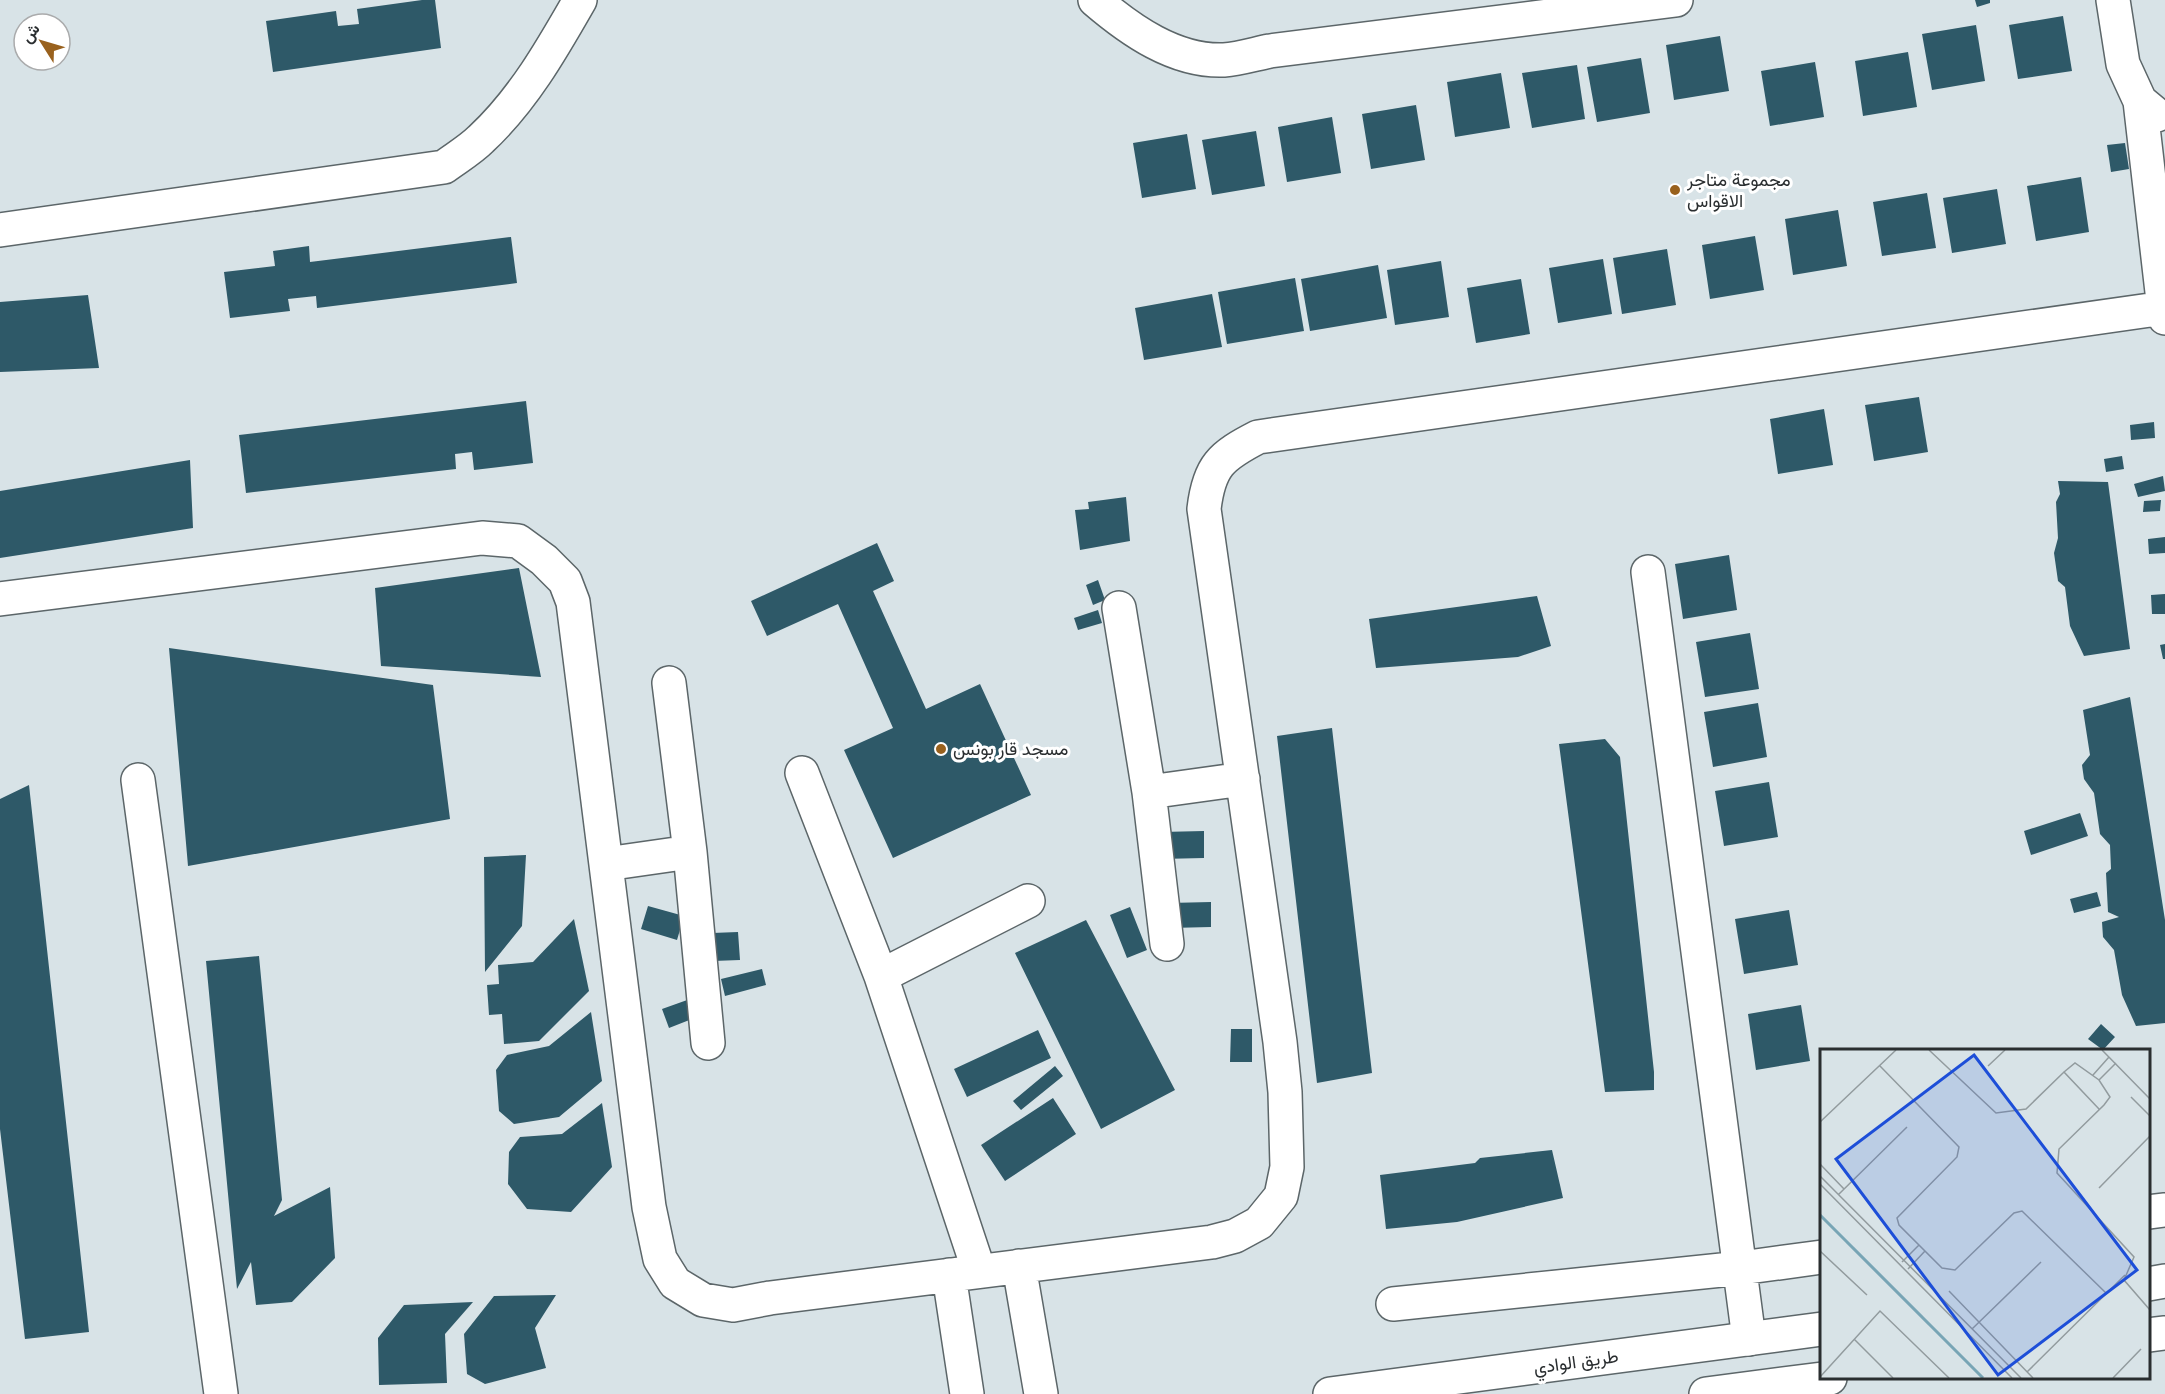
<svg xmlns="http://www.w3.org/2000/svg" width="2165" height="1394" font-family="Spectral,Vazirmatn,serif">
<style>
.building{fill:#2e5968}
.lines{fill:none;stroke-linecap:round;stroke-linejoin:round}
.minor-casing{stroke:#5c6669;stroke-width:36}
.major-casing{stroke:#5c6669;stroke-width:36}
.minor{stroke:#fff;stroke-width:33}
.major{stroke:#fff;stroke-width:33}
.poi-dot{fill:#99611d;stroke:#fff;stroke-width:2}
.labels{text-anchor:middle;stroke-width:6;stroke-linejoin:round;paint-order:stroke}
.poi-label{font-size:18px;fill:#2a2e30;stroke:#fff;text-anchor:start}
.street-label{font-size:18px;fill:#2a2e30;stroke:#fff}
.inset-river{fill:none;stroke:#78a5b5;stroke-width:3}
.inset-road{fill:none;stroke:#929b9e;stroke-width:1.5}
.view{fill:#1d4ed8;fill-opacity:0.15;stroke:#1d4ed8;stroke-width:3}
.inset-edge{fill:none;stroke:#2a2e30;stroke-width:3}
</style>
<rect width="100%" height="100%" fill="#d8e3e7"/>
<!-- building -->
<path class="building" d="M422,0H435L441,48L273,72L266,21L336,11L338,26L359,24L357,9Z
M1975,0H1990V3L1977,7Z
M2063,16L2072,71L2018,79L2009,25Z
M1976,25L1985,81L1932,90L1922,34Z
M1720,36L1729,91L1674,100L1666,45Z
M1908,52L1917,107L1863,116L1855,61Z
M1641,58L1650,113L1597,122L1587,67Z
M1815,62L1824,117L1770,126L1761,71Z
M1577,65L1585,119L1532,128L1522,73Z
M1501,73L1510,128L1455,137L1447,82Z
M1416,105L1425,160L1371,169L1362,114Z
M1332,117L1341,173L1287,182L1278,127Z
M1256,131L1265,186L1212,195L1202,140Z
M1187,134L1196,189L1142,198L1133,143Z
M2125,143L2129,169L2111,172L2107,145Z
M2081,177L2089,232L2036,241L2027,186Z
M1997,189L2006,244L1952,253L1943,198Z
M1927,193L1936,248L1882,256L1873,202Z
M1838,210L1847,266L1793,275L1785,219Z
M1755,236L1764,290L1710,299L1702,245Z
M511,237L517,283L317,308L316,296L288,299L290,311L230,318L224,272L275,266L273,251L309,246L310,262Z
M1667,249L1676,305L1622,314L1613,258Z
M1603,259L1612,314L1558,323L1549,268Z
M1441,261L1449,317L1395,325L1387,270Z
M1378,265L1387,318L1310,331L1301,279Z
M1295,278L1304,331L1227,344L1218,292Z
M1521,279L1530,334L1476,343L1467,288Z
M1212,294L1222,347L1144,360L1135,308Z
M88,295L99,368L0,372V302Z
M1919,397L1928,452L1874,461L1865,405Z
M526,401L533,463L474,470L472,452L455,454L456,469L246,493L239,435Z
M1824,409L1833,465L1778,474L1770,419Z
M2154,422L2155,438L2131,440L2130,425Z
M2122,456L2124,469L2106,472L2104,459Z
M190,460L193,528L0,558V491Z
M2163,476L2165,491L2138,497L2134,484Z
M2058,481L2108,482L2130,649L2084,656L2070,626L2065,587L2058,581L2054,553L2058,538L2056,502L2060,494Z
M1126,497L1130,541L1080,550L1075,510L1089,509L1088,502Z
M2161,500L2160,511L2143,512L2144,501Z
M2165,537V553L2149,554L2148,539Z
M877,543L894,581L873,591L926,709L980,684L1031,795L893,858L844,750L893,728L838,604L767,636L751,601Z
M1729,555L1737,610L1683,619L1675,564Z
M519,568L541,677L381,666L375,588Z
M1098,580L1105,600L1093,605L1086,585Z
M2165,594V614H2152L2151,595Z
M1537,596L1551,646L1518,657L1376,668L1369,619Z
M1098,610L1102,623L1078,630L1074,618Z
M1750,633L1759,689L1705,697L1696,642Z
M2165,644V659H2163L2160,645Z
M169,648L433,685L450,819L188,866Z
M2130,697L2165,920V1023L2136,1026L2122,995L2114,950L2103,937L2102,922L2119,917L2108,912L2106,873L2111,869L2110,845L2100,834L2094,793L2084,779L2082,765L2090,755L2083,710Z
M1758,703L1767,757L1713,767L1704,712Z
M1332,728L1372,1073L1317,1083L1277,736Z
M1605,739L1620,757L1654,1072V1090L1605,1092L1559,744Z
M1769,782L1778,837L1724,846L1715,791Z
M29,785L89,1332L25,1339L0,1129V799Z
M2080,813L2088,836L2031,855L2024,831Z
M1204,831V858L1161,859V832Z
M526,855L522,926L485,972L484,857Z
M2097,892L2101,906L2074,913L2070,899Z
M1211,902V927L1170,928L1169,903Z
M648,906L684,916L677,940L641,929Z
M1130,907L1147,950L1127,958L1110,915Z
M1789,910L1798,965L1744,974L1735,919Z
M574,919L589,991L539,1041L504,1044L502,1014L489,1015L487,985L499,984L498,965L533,962Z
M1086,920L1175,1090L1101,1129L1015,953Z
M738,932L740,960L713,961L712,933Z
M259,956L282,1200L274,1216L330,1187L335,1258L292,1302L256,1305L251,1262L237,1289L206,961Z
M762,969L766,985L725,996L721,979Z
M690,999L697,1017L669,1028L662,1009Z
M1801,1005L1810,1061L1756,1070L1748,1014Z
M591,1012L602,1081L559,1117L514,1124L499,1111L496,1070L507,1055L549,1046Z
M2101,1024L2115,1037L2103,1050L2088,1039Z
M1231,1029H1252V1062H1230Z
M1038,1030L1051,1058L967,1097L954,1069Z
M1055,1066L1063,1076L1021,1110L1013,1101Z
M1053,1098L1076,1134L1005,1181L981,1145Z
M602,1103L612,1167L571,1212L527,1209L508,1184L509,1152L520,1137L562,1134Z
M1552,1150L1563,1198L1457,1222L1386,1229L1380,1175L1475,1163L1480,1158Z
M556,1295L535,1328L546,1368L485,1384L467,1374L464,1334L494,1296Z
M473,1302L445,1334L447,1383L379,1385L378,1338L404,1305Z"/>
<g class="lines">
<defs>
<path id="minor" d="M1095,0C1130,30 1175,62 1224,60C1239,59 1255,54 1270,51L1676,0
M2113,0L2123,64L2140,101L2157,115
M2140,101L2165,318
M0,230L444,167C456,158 470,150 481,139C523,100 552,49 580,0
M1648,572L1749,1339
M0,599L482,538L518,541L544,560L565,581L573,602L649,1207L660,1259L675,1283L703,1300L733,1305L770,1298L1212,1242L1235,1236L1259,1223L1281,1196L1287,1167L1285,1092L1280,1042L1204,509C1209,466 1221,456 1258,437L2164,308
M1119,608L1149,792L1167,944
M669,683L690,852L708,1043
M802,773L881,976L979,1271
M138,780L221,1394
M1149,792L1243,779
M606,864L690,852
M881,976L1028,901
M2148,1212L2165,1210
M1019,1266L1041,1394
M949,1275L967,1394
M1393,1304L1741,1268L1822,1257"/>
<path id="major" d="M2148,1284L2165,1281
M2148,1335L2165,1333
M1330,1394L1822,1329
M1706,1394L1830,1378"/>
</defs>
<!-- minor casing -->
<use href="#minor" class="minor-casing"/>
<!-- major casing -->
<use href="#major" class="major-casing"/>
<!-- minor -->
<use href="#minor" class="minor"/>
<!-- major -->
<use href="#major" class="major"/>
</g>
<!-- markers -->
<g class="poi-dot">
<circle cx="1675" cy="190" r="6"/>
<circle cx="941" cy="749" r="6"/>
</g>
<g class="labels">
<!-- poi labels -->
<g class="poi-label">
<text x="1687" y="186">مجموعة متاجر<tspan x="1687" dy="21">الاقواس</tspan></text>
<text x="953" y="755">مسجد قار بونس</text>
</g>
<!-- street labels -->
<g class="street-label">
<text transform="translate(1576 1362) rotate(-8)" y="6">طريق الوادي</text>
</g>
</g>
<!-- overview -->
<g transform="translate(1820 1049)">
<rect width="330" height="330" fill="#d8e3e7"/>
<path class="inset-river" d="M0,166L163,329"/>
<path class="inset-road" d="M109,1L176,64L206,60L244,23M282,1L330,50M60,17L139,98L137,108L77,169L79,176L122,219L135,221L194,164L202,162L286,244M168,17L185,1M273,26L289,8M279,31L296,14M311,48L330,67M279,60L244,23L255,14L279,31L290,48L284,56L239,100L237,124L314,208L304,231L330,261M0,73L76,1M0,115L24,140M0,127L201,329M0,135L192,329M279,139L330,87M18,146L87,78M0,202L47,246M82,213L99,196M88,220L105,202M129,242L213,329M152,280L221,213M34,290L73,329M207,323L305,226M0,328L60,262L129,329M293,329L321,300"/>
<path class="view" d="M154,6L317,221L178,326L16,110Z"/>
<rect width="330" height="330" class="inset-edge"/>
</g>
<!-- north arrow -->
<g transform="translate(42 42) rotate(307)"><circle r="28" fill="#ffffff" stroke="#aaabac" stroke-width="1.5"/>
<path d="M0-4.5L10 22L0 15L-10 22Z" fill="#99611d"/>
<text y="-9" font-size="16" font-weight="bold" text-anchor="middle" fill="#2a2e30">ش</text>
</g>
</svg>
